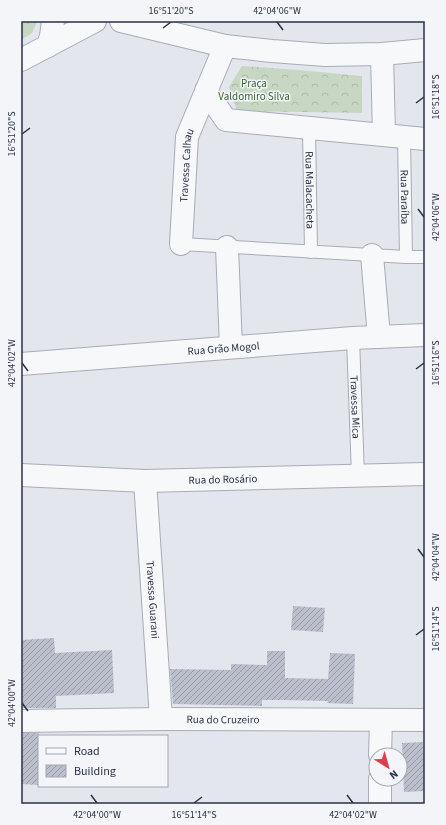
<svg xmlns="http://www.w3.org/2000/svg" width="446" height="825" font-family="'Source Sans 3',sans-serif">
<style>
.forest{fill:url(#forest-crowns)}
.building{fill:url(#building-hatch)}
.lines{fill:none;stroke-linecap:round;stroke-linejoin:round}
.lane-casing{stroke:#a7acb7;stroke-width:14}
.street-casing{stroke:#a7acb7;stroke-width:24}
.lane{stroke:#f7f8fa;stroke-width:12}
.street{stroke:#f7f8fa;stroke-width:22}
.ticks{fill:none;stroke:#293247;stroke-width:1.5}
.labels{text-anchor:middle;stroke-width:3;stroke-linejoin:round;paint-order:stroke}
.park-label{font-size:11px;fill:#3b6435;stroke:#f3f5f9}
.street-label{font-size:11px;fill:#293247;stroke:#f3f5f9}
.neatline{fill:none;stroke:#293247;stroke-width:1.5}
.ticks-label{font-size:10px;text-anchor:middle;fill:#293247}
</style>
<defs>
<pattern id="forest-crowns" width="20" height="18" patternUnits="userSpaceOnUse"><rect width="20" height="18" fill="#c7d7c4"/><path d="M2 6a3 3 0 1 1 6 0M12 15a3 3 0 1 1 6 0" fill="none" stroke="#abb9aa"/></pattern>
<pattern id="building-hatch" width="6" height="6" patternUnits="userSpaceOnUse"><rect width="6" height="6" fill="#babfcb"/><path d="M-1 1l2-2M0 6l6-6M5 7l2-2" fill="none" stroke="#979ca7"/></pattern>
</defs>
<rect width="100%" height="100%" fill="#e3e6ec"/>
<!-- forest -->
<path class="forest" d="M21,21H37V22L31,34L21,40Z
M242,66L299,70L362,76V113L237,111L229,87Z"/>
<!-- building -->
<path class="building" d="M293,606L325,608L323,632L291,630Z
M54,638L55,653L112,650L114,693L56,696V708H21V640Z
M267,651H285V678L328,679L330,653L355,654L353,704L327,703L328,701L284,700H262V706L173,704L170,669L231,670V664L267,665Z
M23,733H39V785L21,784Z
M423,742L425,791L404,792L402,743Z"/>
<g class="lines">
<defs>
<g id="lane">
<path id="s1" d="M309,128L311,252"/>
<path id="s2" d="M404,137L406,257"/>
<path d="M181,244L406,257H425"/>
<path id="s3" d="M353,338L358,476"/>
</g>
<g id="street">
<path d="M121,21L225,46L272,51L325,55L382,54L425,50"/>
<path d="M48,46L51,36L53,21"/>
<path d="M382,54L384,135"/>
<path d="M21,60L95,21"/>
<path d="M206,91L226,120L425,139"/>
<path id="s4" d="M181,244L187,137L225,46"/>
<path d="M227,247L231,347"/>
<path d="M372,255L379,337"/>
<path id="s5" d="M21,364L353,338L425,335"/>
<path id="s6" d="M21,475L145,481L425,474"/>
<path id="s7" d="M145,481L161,719"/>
<path id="s8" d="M21,721L161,719L425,720"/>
<path d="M380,755L381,720"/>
<path d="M380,804V779"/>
</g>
</defs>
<!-- lane casing -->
<use href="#lane" class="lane-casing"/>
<!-- street casing -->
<use href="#street" class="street-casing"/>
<!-- lane -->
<use href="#lane" class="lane"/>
<!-- street -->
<use href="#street" class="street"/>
</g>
<!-- ticks -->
<path class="ticks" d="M277,22L283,30M163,28L171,22M416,103L424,97M22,134L30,128M418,209L424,217M22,363L28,371M416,369L424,363M418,549L424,557M416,635L424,629M22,703L28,711M91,795L97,803M347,795L353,803M194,803L202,797"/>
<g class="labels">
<!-- park labels -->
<g class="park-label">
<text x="254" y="87">Praça<tspan x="254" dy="13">Valdomiro Silva</tspan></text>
</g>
<!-- street labels -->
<g class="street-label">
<text dy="4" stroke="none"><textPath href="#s4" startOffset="79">Travessa Calhau</textPath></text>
<text dy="4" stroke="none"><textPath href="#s1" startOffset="62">Rua Malacacheta</textPath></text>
<text dy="4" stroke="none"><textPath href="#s2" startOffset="60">Rua Paraíba</textPath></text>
<text dy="4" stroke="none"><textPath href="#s5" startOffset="203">Rua Grão Mogol</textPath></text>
<text dy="4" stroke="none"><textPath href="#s3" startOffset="69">Travessa Mica</textPath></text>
<text dy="4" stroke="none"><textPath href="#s6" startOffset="202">Rua do Rosário</textPath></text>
<text dy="4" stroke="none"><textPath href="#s7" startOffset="119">Travessa Guarani</textPath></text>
<text dy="4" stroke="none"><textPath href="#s8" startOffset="202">Rua do Cruzeiro</textPath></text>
</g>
</g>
<!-- border -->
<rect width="446" height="825" fill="none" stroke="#f3f5f9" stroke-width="44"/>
<!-- legend -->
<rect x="38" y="735" width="130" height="52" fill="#f3f5f9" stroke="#a2a7b2"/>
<rect x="46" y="748" width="20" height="6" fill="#f7f8fa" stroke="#a2a7b2"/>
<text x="74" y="755" font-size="12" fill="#293247">Road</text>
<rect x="46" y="765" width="20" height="12" fill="url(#building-hatch)" stroke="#a2a7b2"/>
<text x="74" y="775" font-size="12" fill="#293247">Building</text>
<!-- north arrow -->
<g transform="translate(388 767) rotate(143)"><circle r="19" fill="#f3f5f9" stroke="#a2a7b2"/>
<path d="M0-3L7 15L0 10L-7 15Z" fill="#db3f4d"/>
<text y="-6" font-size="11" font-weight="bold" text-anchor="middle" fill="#293247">N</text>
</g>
<rect x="22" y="22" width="402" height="781" class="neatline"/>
<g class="ticks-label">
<text x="171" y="14">16°51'20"S</text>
<text x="277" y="14">42°04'06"W</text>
<text transform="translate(435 97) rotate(-90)" y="4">16°51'18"S</text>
<text transform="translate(11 134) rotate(-90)" y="4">16°51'20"S</text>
<text transform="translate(435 217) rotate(-90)" y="4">42°04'06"W</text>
<text transform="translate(435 363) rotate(-90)" y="4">16°51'16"S</text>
<text transform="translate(11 363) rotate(-90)" y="4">42°04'02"W</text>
<text transform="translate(435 557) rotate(-90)" y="4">42°04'04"W</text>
<text transform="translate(435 629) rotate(-90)" y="4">16°51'14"S</text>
<text transform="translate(11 703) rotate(-90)" y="4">42°04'00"W</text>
<text x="97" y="818">42°04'00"W</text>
<text x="194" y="818">16°51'14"S</text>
<text x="353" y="818">42°04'02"W</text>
</g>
</svg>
